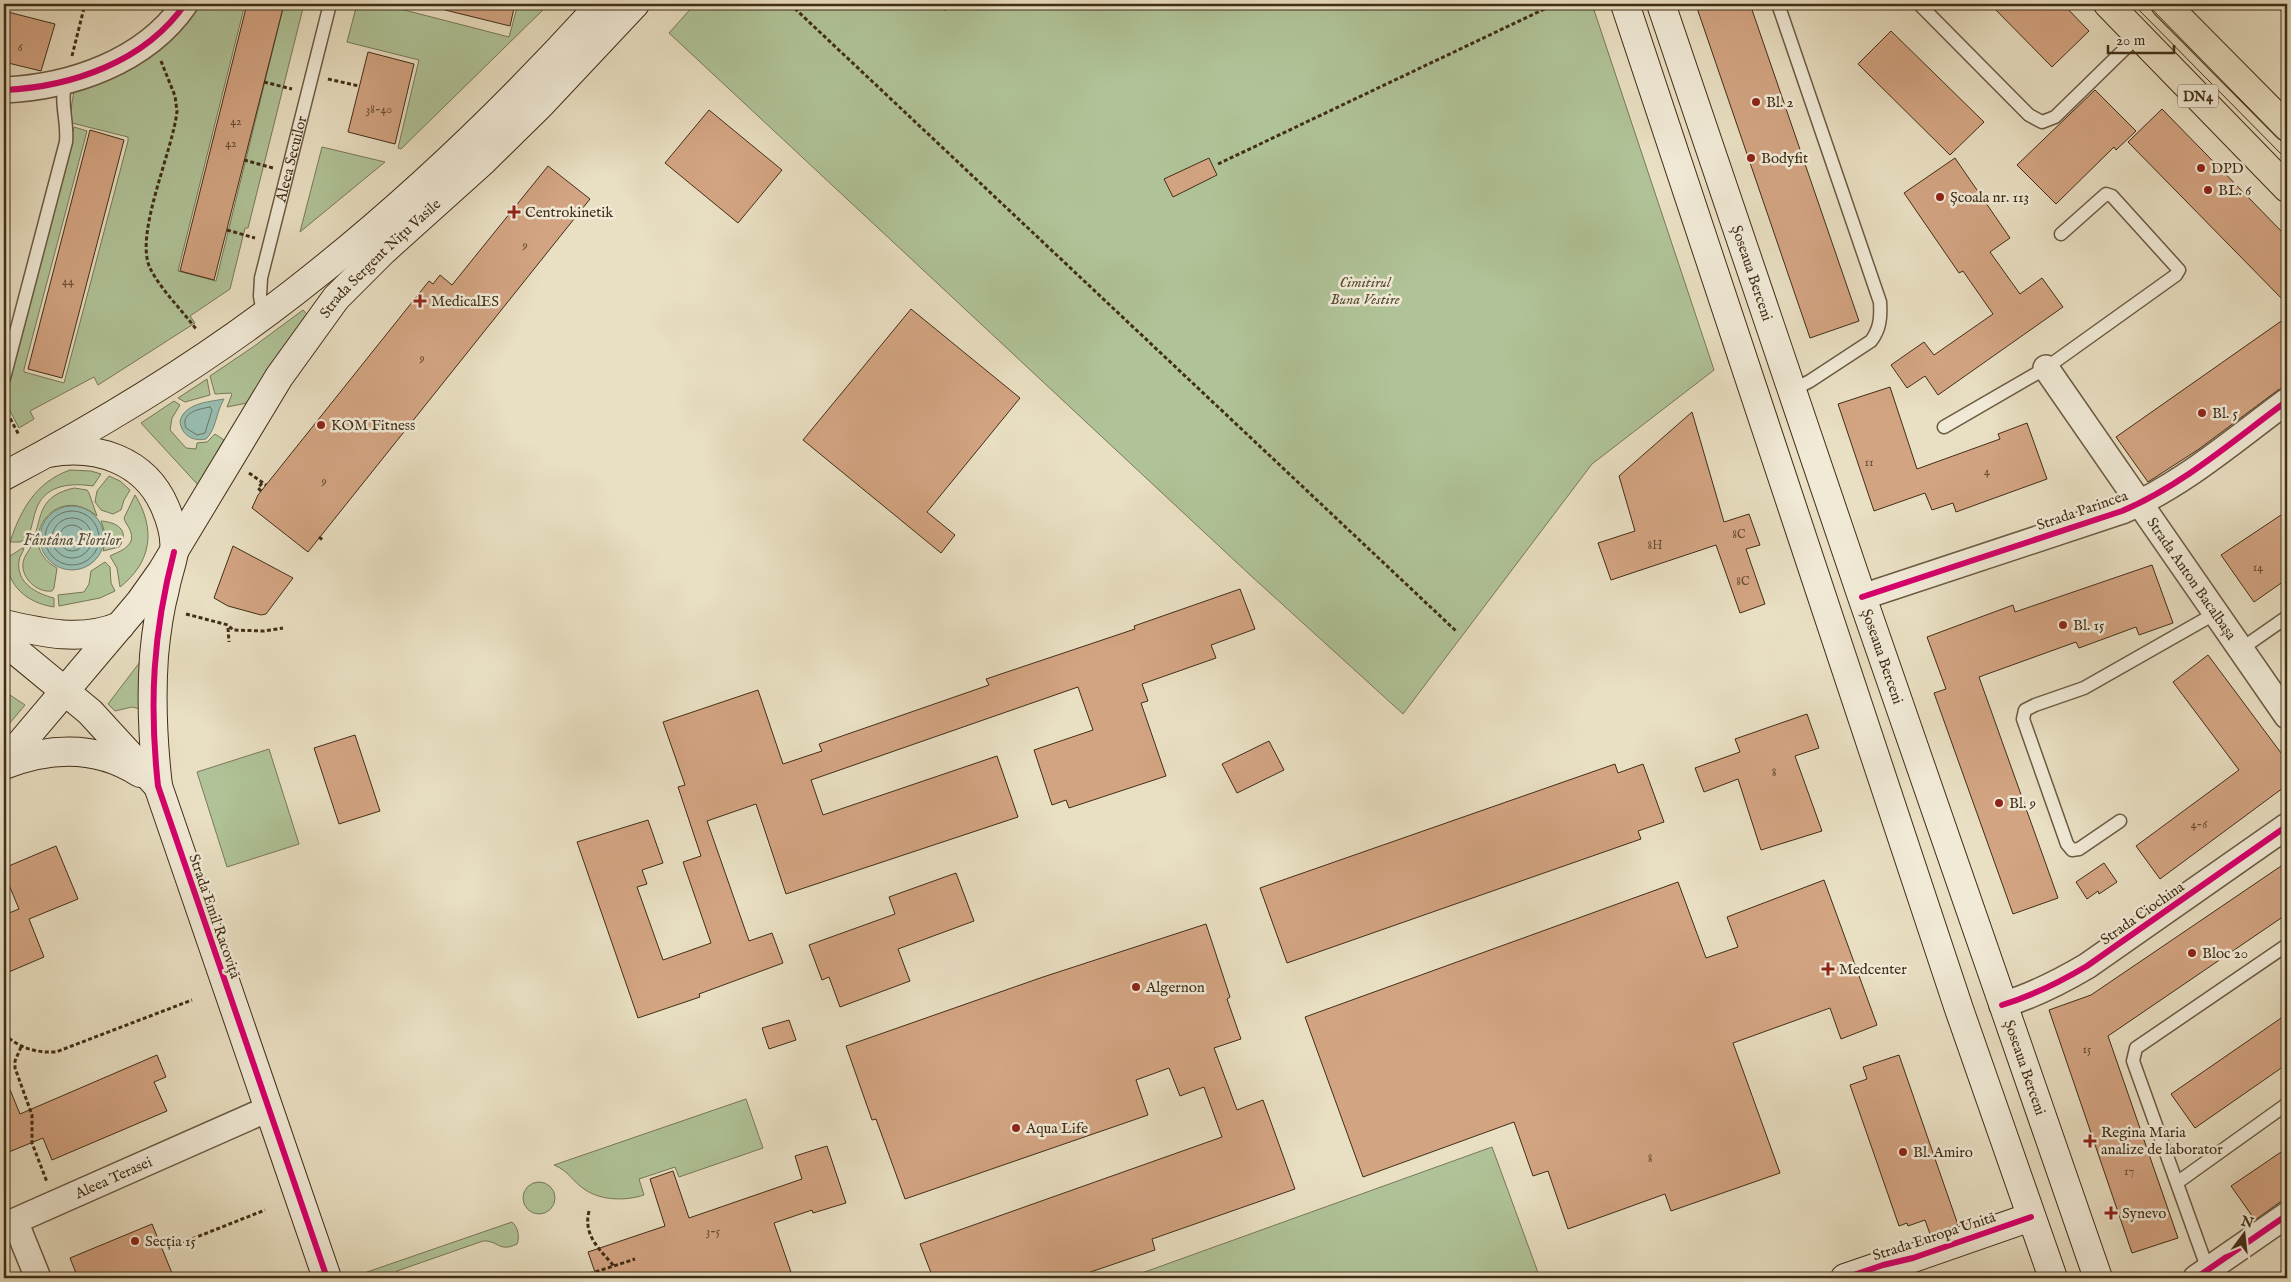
<svg xmlns="http://www.w3.org/2000/svg" width="2291" height="1282" font-family="'IM FELL English',serif">
<style>
.green{fill:#b0c398;stroke:#787858}
.water{fill:#98bdb0;stroke:#758473}
.lines{fill:none;stroke-linecap:round;stroke-linejoin:round}
.shore{stroke:#6c7664;stroke-width:1}
.building{fill:#d3a482;stroke:#412e17}
.lane-casing{stroke:#6b5a42;stroke-width:15}
.street-casing{stroke:#6b5a42;stroke-width:28}
.secondary-casing{stroke:#412e17;stroke-width:30}
.primary-casing{stroke:#412e17;stroke-width:30}
.path{stroke:#412e17;stroke-width:3;stroke-dasharray:4 2.5;stroke-linecap:butt}
.lane{stroke:#f1ead7;stroke-width:12}
.street{stroke:#f1ead7;stroke-width:25}
.secondary{stroke:#f1ead7;stroke-width:28}
.primary{stroke:#e9dfc2;stroke-width:28}
.tram{stroke:#412e17;stroke-width:1}
.cycleway-casing{stroke:#f1ead7;stroke-width:9}
.cycleway{stroke:#d6006c;stroke-width:6}
.poi-dot{fill:#8f2418;stroke:#f1ead7;stroke-width:2}
.labels{text-anchor:middle;stroke-width:5;stroke-linejoin:round;paint-order:stroke}
.number-label{font-size:12px;fill:#664c32}
.shield{fill:#f1ead7;stroke:#766651;stroke-width:1}
.shield-label{font-size:14px;font-weight:bold;fill:#412e17}
.poi-label{font-size:15px;fill:#412e17;stroke:#f1ead7;text-anchor:start}
.street-label{font-size:15px;fill:#412e17;stroke:#f1ead7}
.park-label{font-size:15px;font-style:italic;fill:#574c31;stroke:#f1ead7}
.water-label{font-size:16px;font-style:italic;fill:#57523d;stroke:#f1ead7}
</style>
<rect width="100%" height="100%" fill="#e9dfc2"/>
<filter id="stains"><feTurbulence type="fractalNoise" baseFrequency=".004" numOctaves="4"/><feColorMatrix values="0 0 0 0 .2 0 0 0 0 .09 0 0 0 0 .02 0 0 0 .5 -.17"/></filter>
<radialGradient id="worn" r=".72"><stop offset=".6" stop-color="#630" stop-opacity="0"/><stop offset="1" stop-color="#630" stop-opacity=".3"/></radialGradient>
<!-- green -->
<path class="green" d="M196,4H245L178,271L216,281L284,4H304L248,228H245L230,289L190,316L195,323L98,385L94,377L30,411L34,419L19,428L9,409L5,390L74,127L87,131L24,369V372L64,383L128,141V137L72,123C69,107 74,100 74,86Z
M357,4H381L509,37L518,4H549L401,149L398,148L419,60L347,42Z
M695,4H937L945,11L951,4H1592L1714,370L1592,464L1403,714L1249,574L669,33Z
M322,147L385,162L300,232Z
M303,310L307,314L247,403L227,407L232,394L231,393L215,394L210,376L253,347Z
M207,379L210,395L185,402L178,398Z
M174,401L180,405L172,418L170,430L186,448L196,449L197,443L207,442L215,434L224,440L198,485L141,423Z
M70,470L91,471L101,474L93,486C72,483 47,484 37,507C33,517 32,528 28,538L20,542H10C21,509 36,482 70,470Z
M109,476L120,481L130,490L124,500L121,510L113,514L101,510L95,502L97,491Z
M74,488L87,490L89,493L97,516C54,480 13,545 57,568L54,588L52,591C37,593 21,578 23,563C24,555 31,549 33,542C42,514 39,496 74,488Z
M135,495C156,529 152,562 120,587L117,568L110,556C120,551 137,546 130,530C128,525 125,523 124,518Z
M101,521C116,522 131,530 119,547L103,551L106,536Z
M24,547C24,552 19,556 19,561C16,583 37,594 54,598V607C27,603 6,585 7,558Z
M105,562L110,567L111,583L115,591L100,598L59,606L58,595L84,592L89,584L91,571Z
M140,662V709L132,707L115,711L108,704Z
M4,691L25,705L4,730Z
M269,749L299,844L227,867L197,772Z
M746,1099L763,1148L679,1177L675,1167L639,1179L644,1195C626,1201 601,1201 584,1189C572,1181 569,1171 554,1165Z
M1492,1147L1540,1278H1128Z
M523 1198a16 16 0 1 1 32 0a16 16 0 1 1-32 0Z
M512,1222C518,1227 520,1237 517,1244C499,1253 498,1240 483,1241L397,1271L399,1278H370L367,1272Z"/>
<!-- water -->
<path class="water" d="M224,399C216,412 216,430 206,439C193,442 181,435 180,421C185,403 208,402 224,399Z
M40 538a32 32 0 1 1 64 0a32 32 0 1 1-64 0Z"/>
<g class="lines">
<!-- shore -->
<path class="shore" d="M210,407L212,410L205,433L197,435L186,428C180,413 198,409 210,407Z
M45 538a27 27 0 1 1 54 0a27 27 0 1 1-54 0Z
M52 538a20 20 0 1 1 40 0a20 20 0 1 1-40 0Z
M59 538a13 13 0 1 1 26 0a13 13 0 1 1-26 0Z"/>
</g>
<!-- building -->
<path class="building" d="M247,4H284L214,280L180,271Z
M446,4H515L510,26L445,10Z
M1709,4H1750L1859,321L1810,338L1697,8Z
M1990,4H2063L2089,31L2052,67Z
M4,11L55,24L41,71L4,62Z
M1891,31L1984,122L1950,155L1858,64Z
M368,52L414,64L395,144L348,132Z
M2095,90L2136,131L2116,150L2114,147L2056,204L2017,165Z
M2162,109L2287,237V304L2128,142Z
M709,110L782,170L738,223L665,163Z
M90,130L124,140L62,378L28,369Z
M1209,158L1217,175L1173,197L1164,179Z
M1955,158L2010,238L1990,252L2020,294L2042,278L2063,307L1938,395L1925,376L1907,388L1891,365L1924,342L1934,355L1993,314L1963,271L1959,273L1904,193Z
M548,166L590,199L308,552L252,508L258,495L429,281L433,284L440,275L452,285Z
M911,309L1020,398L927,512L955,535L941,553L803,440Z
M2287,317V387L2278,390L2199,449L2148,482L2116,437Z
M1890,387L1917,469L2000,439L1998,434L2027,423L2047,479L1956,512L1953,503L1932,510L1925,493L1874,511L1838,404Z
M1692,412L1724,522L1749,514L1760,545L1746,549L1765,604L1740,613L1716,545L1611,580L1598,543L1635,531L1619,476Z
M2287,511V579L2254,602L2221,555Z
M233,546L293,578L266,614L261,615L228,606L214,598Z
M2152,565L2173,623L2139,635L2136,627L2079,648L2076,642L1979,677L2058,898L2013,914L1934,693L1946,689L1927,637L2013,605L2015,612Z
M1240,589L1255,629L1211,645L1216,658L1142,684L1148,701L1141,703L1166,776L1069,808L1066,800L1052,805L1034,750L1093,730L1078,687L811,780L823,815L997,756L1018,817L786,894L756,804L707,821L749,941L772,933L783,963L699,994L700,997L638,1018L577,842L648,820L663,863L642,870L647,884L637,887L663,960L711,943L683,862L701,856L678,787L685,785L663,722L758,690L783,764L822,751L819,744L989,685L986,679L1135,629L1134,626Z
M2208,655L2287,761V785L2160,879L2136,846L2239,770L2173,682Z
M1807,714L1819,748L1795,756L1822,831L1761,850L1738,779L1704,792L1695,768L1740,752L1735,739Z
M355,735L380,811L339,824L314,748Z
M1269,741L1284,770L1237,793L1222,764Z
M1615,764L1618,773L1643,764L1664,822L1638,831L1641,839L1287,963L1260,888Z
M56,846L78,899L29,919L44,957L4,974V915L19,909L4,873V868Z
M2287,862V914L2108,1036L2178,1238L2132,1253L2049,1010L2091,995Z
M2104,863L2117,882L2099,894L2098,891L2087,899L2076,882Z
M956,873L974,921L898,949L910,981L840,1007L829,977L822,980L809,945L895,914L889,897Z
M1824,880L1877,1025L1841,1039L1830,1008L1733,1043L1780,1173L1671,1211L1665,1194L1568,1229L1548,1171L1533,1176L1514,1122L1363,1177L1305,1017L1678,882L1706,958L1738,947L1727,917Z
M1206,924L1230,997L1227,999L1241,1039L1214,1048L1237,1110L1263,1100L1295,1189L1152,1239L1155,1250L1073,1278H933L920,1244L1222,1137L1204,1087L1180,1096L1169,1068L1136,1080L1148,1115L905,1199L876,1119L872,1120L846,1046L1043,977Z
M2287,1014V1064L2195,1128L2171,1094Z
M789,1020L796,1040L769,1049L762,1028Z
M157,1055L166,1077L154,1082L167,1111L52,1160L43,1138L4,1154V1075L20,1114Z
M1899,1055L1958,1225L1930,1234L1925,1220L1908,1226L1907,1223L1899,1226L1850,1085L1867,1079L1863,1067Z
M827,1146L846,1203L813,1213L812,1210L774,1223L793,1278H597L588,1252L665,1226L650,1179L673,1171L689,1218L802,1179L795,1156Z
M2287,1148V1197L2255,1220L2231,1186Z
M152,1224L174,1278H78L70,1258Z"/>
<g class="lines">
<defs>
<g id="lane">
<path d="M1778,4L1880,302C1881,318 1880,329 1871,341L1810,381L1791,391"/>
<path d="M1919,4L2029,115L2042,122L2055,117L2139,35"/>
<path d="M2286,6L2287,5"/>
<path id="s1" d="M263,315L260,296L261,278L330,4"/>
<path d="M4,378L66,142C68,121 60,104 65,83"/>
<path d="M1944,427L2046,368L2176,275L2179,270L2112,196L2106,194L2061,234"/>
<path d="M2241,649L2287,617"/>
<path d="M2120,821L2079,849L2072,850L2067,844L2023,719L2025,710L2035,705L2084,688L2216,613"/>
<path d="M2178,1182L2287,1104"/>
<path d="M2208,1270L2133,1061L2136,1048L2287,945"/>
</g>
<g id="street">
<path d="M4,90C71,87 145,62 185,4"/>
<path id="s2" d="M2046,368L2287,716"/>
<path d="M1862,597L2122,511C2183,485 2234,440 2287,401"/>
<path d="M2002,1005C2032,996 2060,982 2087,966L2287,826"/>
<path id="s3" d="M38,1278L15,1221L268,1109"/>
<path d="M2196,1278L2287,1215"/>
</g>
<g id="secondary">
<path d="M1625,4L1959,1009L2053,1278"/>
<path id="s4" d="M1661,4L1862,597L2098,1278"/>
<path d="M48,453C96,444 145,460 165,507C171,521 176,537 174,552C172,564 167,577 165,589C159,611 156,634 154,656C151,699 153,743 158,786L327,1278"/>
<path d="M4,476C104,423 203,363 293,293C404,207 507,108 601,4"/>
<path d="M4,624C43,633 82,642 120,626"/>
<path d="M4,641L90,712L158,786"/>
<path id="s5" d="M4,763L140,602L162,571L279,377L336,298L383,251L483,161L541,104L635,4"/>
<path d="M4,765C50,747 97,745 140,773"/>
<path d="M1845,1278L1883,1265L1913,1258L2031,1217"/>
</g>
<path id="primary" d="M2108,4L2287,188
M2165,4L2287,127"/>
</defs>
<!-- lane casing -->
<use href="#lane" class="lane-casing"/>
<!-- street casing -->
<use href="#street" class="street-casing"/>
<!-- secondary casing -->
<use href="#secondary" class="secondary-casing"/>
<!-- primary casing -->
<use href="#primary" class="primary-casing"/>
<!-- path -->
<path class="path" d="M295,4L311,8
M790,4L1456,631
M72,56L85,4
M161,61L175,96L177,111C173,151 134,234 150,268C161,290 181,309 196,329
M328,79L359,86
M264,82L292,89
M244,160L273,168
M1218,164L1555,4
M227,230L255,238
M4,407L19,435
M249,473L266,485
M261,491L258,488L262,483
M319,537L324,541
M186,614L228,625L233,630L264,631L283,628
M228,628L229,642
M4,1034C19,1048 36,1053 56,1052L192,1000
M21,1047L15,1061V1068L32,1115V1143L47,1182
M589,1211C583,1235 599,1249 614,1266
M174,1246L265,1210
M577,1278L635,1259"/>
<!-- lane -->
<use href="#lane" class="lane"/>
<!-- street -->
<use href="#street" class="street"/>
<!-- secondary -->
<use href="#secondary" class="secondary"/>
<!-- primary -->
<use href="#primary" class="primary"/>
<!-- tram -->
<path class="tram" d="M2133,4L2287,160
M2147,4L2287,147"/>
<defs>
<path id="cycleway" d="M4,90C71,87 145,62 185,4
M174,552C153,633 149,702 158,786L327,1278
M1862,597L2122,511C2183,485 2234,440 2287,401
M2002,1005C2032,996 2060,982 2087,966L2287,826
M1845,1278L1883,1265L1913,1258L2031,1217
M2196,1278L2287,1215"/>
</defs>
<!-- cycleway casing -->
<use href="#cycleway" class="cycleway-casing"/>
<!-- cycleway -->
<use href="#cycleway" class="cycleway"/>
</g>
<!-- markers -->
<g class="poi-dot">
<circle cx="1756" cy="102" r="5"/>
<circle cx="1751" cy="158" r="5"/>
<circle cx="2201" cy="168" r="5"/>
<circle cx="2208" cy="190" r="5"/>
<circle cx="1940" cy="197" r="5"/>
<path d="M511.5 204.5h5v5h5v5h-5v5h-5v-5h-5v-5h5z"/>
<path d="M417.5 293.5h5v5h5v5h-5v5h-5v-5h-5v-5h5z"/>
<circle cx="2202" cy="413" r="5"/>
<circle cx="321" cy="425" r="5"/>
<circle cx="2063" cy="625" r="5"/>
<circle cx="1999" cy="803" r="5"/>
<circle cx="2192" cy="953" r="5"/>
<path d="M1825.5 961.5h5v5h5v5h-5v5h-5v-5h-5v-5h5z"/>
<circle cx="1136" cy="987" r="5"/>
<circle cx="1016" cy="1128" r="5"/>
<path d="M2087.5 1133.5h5v5h5v5h-5v5h-5v-5h-5v-5h5z"/>
<circle cx="1903" cy="1152" r="5"/>
<path d="M2108.5 1205.5h5v5h5v5h-5v5h-5v-5h-5v-5h5z"/>
<circle cx="135" cy="1241" r="5"/>
</g>
<g class="labels">
<!-- number labels -->
<g class="number-label">
<text x="20" y="51">6</text>
<text x="379" y="113">38-40</text>
<text x="236" y="125">42</text>
<text x="231" y="147">42</text>
<text x="525" y="249">9</text>
<text x="68" y="285">44</text>
<text x="422" y="362">9</text>
<text x="1869" y="466">11</text>
<text x="1987" y="475">4</text>
<text x="324" y="485">9</text>
<text x="1739" y="538">8C</text>
<text x="1655" y="549">8H</text>
<text x="2258" y="571">14</text>
<text x="1743" y="585">8C</text>
<text x="1774" y="776">8</text>
<text x="2199" y="828">4-6</text>
<text x="2087" y="1053">15</text>
<text x="1650" y="1162">8</text>
<text x="2129" y="1175">17</text>
<text x="713" y="1235">3-5</text>
</g>
<!-- shield labels -->
<rect class="shield" x="2178" y="84.5" width="40" height="23" rx="4"/>
<g class="shield-label">
<text x="2198" y="101">DN4</text>
</g>
<!-- poi labels -->
<g class="poi-label">
<text x="1766" y="107">Bl. 2</text>
<text x="1761" y="163">Bodyfit</text>
<text x="2211" y="173">DPD</text>
<text x="2218" y="195">BL. 6</text>
<text x="1950" y="202">Școala nr. 113</text>
<text x="525" y="217">Centrokinetik</text>
<text x="431" y="306">MedicalES</text>
<text x="2212" y="418">Bl. 5</text>
<text x="331" y="430">KOM Fitness</text>
<text x="2073" y="630">Bl. 15</text>
<text x="2009" y="808">Bl. 9</text>
<text x="2202" y="958">Bloc 20</text>
<text x="1839" y="974">Medcenter</text>
<text x="1146" y="992">Algernon</text>
<text x="1026" y="1133">Aqua Life</text>
<text x="2101" y="1137">Regina Maria<tspan x="2101" dy="17">analize de laborator</tspan></text>
<text x="1913" y="1157">Bl. Amiro</text>
<text x="2122" y="1218">Synevo</text>
<text x="145" y="1246">Secția 15</text>
</g>
<!-- street labels -->
<g class="street-label">
<text dy="5" stroke="none"><textPath href="#s1" startOffset="160">Aleea Secuilor</textPath></text>
<text dy="5" stroke="none"><textPath href="#s5" startOffset="632">Strada Sergent Nițu Vasile</textPath></text>
<text dy="5" stroke="none"><textPath href="#s4" startOffset="284">Șoseaua Berceni</textPath></text>
<text transform="translate(2082 510) rotate(-19)" y="5">Strada Parincea</text>
<text dy="5" stroke="none"><textPath href="#s2" startOffset="256">Strada Anton Bacalbașa</textPath></text>
<text dy="5" stroke="none"><textPath href="#s4" startOffset="689">Șoseaua Berceni</textPath></text>
<text transform="translate(2142 913) rotate(-35)" y="5">Strada Ciochina</text>
<text transform="translate(215 916) rotate(71)" y="5">Strada Emil Racoviță</text>
<text dy="5" stroke="none"><textPath href="#s4" startOffset="1124">Șoseaua Berceni</textPath></text>
<text dy="5" stroke="none"><textPath href="#s3" startOffset="169">Aleea Terasei</textPath></text>
<text transform="translate(1934 1236) rotate(-18)" y="5">Strada Europa Unită</text>
</g>
<!-- park labels -->
<g class="park-label">
<text x="1365" y="287">Cimitirul<tspan x="1365" dy="17">Buna Vestire</tspan></text>
</g>
<!-- water labels -->
<g class="water-label">
<text x="72" y="545">Fântâna Florilor</text>
</g>
</g>
<!-- margin -->
<rect width="2291" height="1282" fill="none" stroke="#e9dfc2" stroke-width="20"/>
<rect x="5" y="5" width="2281" height="1272" fill="none" stroke="#412e17" stroke-width="2.5"/>
<rect x="10" y="10" width="2271" height="1262" fill="none" stroke="#412e17"/>
<!-- north arrow -->
<g transform="translate(2244 1234) rotate(15)" stroke="#f1ead7" stroke-width="4" paint-order="stroke">
<path d="M0-4L9 19L0 12L-9 19Z" fill="#412e17"/>
<text y="-8" font-size="14" font-weight="bold" text-anchor="middle" fill="#412e17">N</text>
</g>
<!-- scale -->
<path d="M2108 45v8h66v-8" fill="none" stroke="#412e17" stroke-width="2.5"/>
<text x="2116" y="45" font-size="15" fill="#412e17" stroke="#f1ead7" stroke-width="4" paint-order="stroke">20 m</text>
<rect width="100%" height="100%" filter="url(#stains)"/>
<rect width="100%" height="100%" fill="url(#worn)"/>
</svg>
